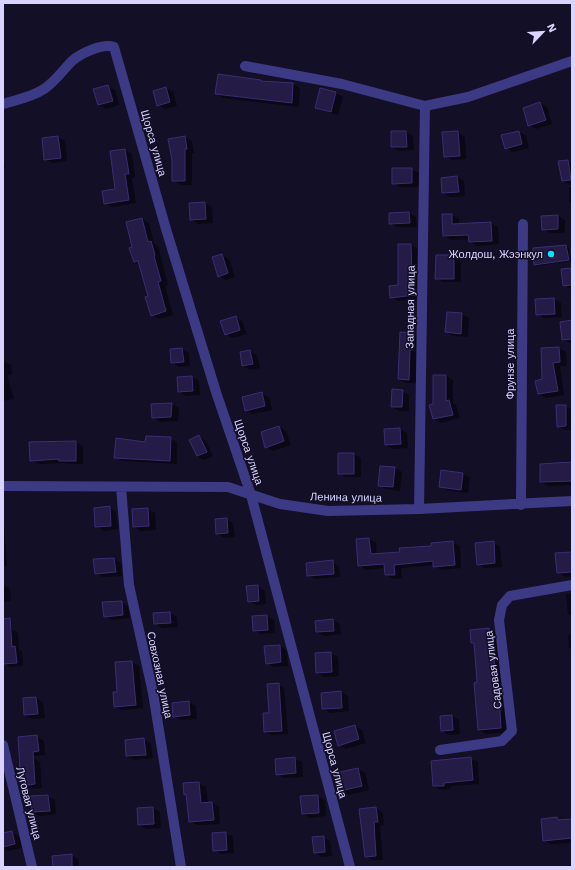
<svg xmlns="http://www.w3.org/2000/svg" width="575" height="870" font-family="'Work Sans',sans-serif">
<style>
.shadow{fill:#0007}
.building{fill:#241b47;stroke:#3b2d73}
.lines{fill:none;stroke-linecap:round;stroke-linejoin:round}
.minor{stroke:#3d3a85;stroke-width:10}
.poi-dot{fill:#00e5ff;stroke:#130f26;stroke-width:1.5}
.labels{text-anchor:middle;stroke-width:3;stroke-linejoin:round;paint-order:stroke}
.street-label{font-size:11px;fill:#d9d4ff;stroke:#130f26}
.poi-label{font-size:11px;fill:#d9d4ff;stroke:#130f26;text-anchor:end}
</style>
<rect width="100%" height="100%" fill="#130f26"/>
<!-- shadow -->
<path class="shadow" d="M219,75L293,84L300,88L299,107L223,98L216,94Z
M107,86L115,90L119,105L106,109L99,105Z
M166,88L173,92L177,106L165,109L158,105Z
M336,93L343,97L338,115L323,111L316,107Z
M540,103L547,107L552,124L536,129L529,125Z
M392,132H406L413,136L414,150L399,151L392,147Z
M458,132L465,137L466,159L452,160L445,156Z
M519,132L526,136L529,148L513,152L506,148Z
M58,137L65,141L67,161L52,163L45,159Z
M185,137L192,141L194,153H192V185H180L173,180Z
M125,150L132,154L135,177L132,178L136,203L112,207L105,203L116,190Z
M3,157L5,168H3Z
M568,161L572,163V185H570L562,181Z
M411,169L419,173V187H400L393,183Z
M457,177L464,181L465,196L450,197L443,193Z
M569,187H572V204L569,202Z
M205,203L212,207L213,223L198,224L191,219Z
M409,213L416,217L417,227H397L390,223Z
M452,215L459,219V225L491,223L498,227L499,244L477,246L470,242V239L451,240L444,236Z
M558,216L565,220V233H550L543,229Z
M142,219L149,223L154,244L158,246L168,285L165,286L173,315L159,319L152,315L149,297L140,265L135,262L133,248Z
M399,245H411L418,249L421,299L398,301L391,297L400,285Z
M566,246L569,248L571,261L538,266L535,264Z
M222,255L229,259L235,277L226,280L218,276Z
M454,256L461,261V282H443L436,278Z
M571,269L572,270V289H571L564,285Z
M554,299L561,303L562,317L544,318L537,314V300Z
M462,314L469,318L468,337L453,336L446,332Z
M235,317L242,321L247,334L233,338L225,334Z
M572,321V343H570L563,339Z
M413,334L420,338L416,383H406L399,379Z
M559,348L566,352L567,366H560L564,395L546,398L539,394L544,380L542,349Z
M182,349L189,353L190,366L179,367L172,362Z
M250,351L257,355L260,368L250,370L243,366L241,352Z
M3,361L11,365L12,374L7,375L14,399L3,401Z
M446,376L453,380V403L456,405L460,418L441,423L434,419V405Z
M192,377L199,381L200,395L186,396L179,392L178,378Z
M402,391L409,395V411H399L392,407Z
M262,393L269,398L272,410L253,414L246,410Z
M172,404L179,408L178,421L160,422L153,418Z
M565,406L572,410V430H565L558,426Z
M279,427L286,431L291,445L273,451L266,447Z
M400,429L407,433L408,448L393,449L386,445Z
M199,436L206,441L213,456L204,460L197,456Z
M170,438L177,442V464L122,461L115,457L146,443Z
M76,442L83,446V464H67L64,463L38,464L31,460Z
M354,454L361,458V477H346L339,473Z
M572,461V487L569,485L548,486L541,482L564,464V462Z
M395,468L402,472L400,491L386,489L379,485Z
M463,474L470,478L468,493L447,490L440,486Z
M109,507L116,512L118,529L104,531L96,526Z
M148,509L155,513L156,530L141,531L134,527Z
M3,513L7,566H3Z
M226,519L233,523L235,537L224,538L217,533Z
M369,539L376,543L377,555L401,553L452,542L460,546L461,568L441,570L434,565L401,568L402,578L393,579L386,575L385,568L366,570L359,565Z
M493,542L500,547L502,567L485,568L478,564Z
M572,553V576L565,577L558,572Z
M114,559L121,563L122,576L103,577L95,573L94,560Z
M332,562L339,566L340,577L315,579L308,575Z
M3,585L10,589L11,601L3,602Z
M258,586L265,591L266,604L256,605L248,601Z
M566,594H572V616L568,614Z
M121,602L128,606L130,618L112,620L105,616Z
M170,613L177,617L178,627L162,628L155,624Z
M266,616L274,620L275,633L261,634L254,630Z
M333,620L340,624L341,634L324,636L317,632Z
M11,629L18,633L19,650L22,651L23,666L10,667L3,663V630Z
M489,629L496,633L498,661L501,662L508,732L486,734L479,730L478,683L475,644L472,643Z
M572,634V649L569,648L568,635Z
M280,646L287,650L288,666L274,667L267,663Z
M330,653L338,657L339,676L324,677L317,673Z
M132,662L139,666L143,708L122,710L115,706L118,693L116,663Z
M278,684L284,688L288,734L271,735L265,732Z
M341,692L348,696L349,711L330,713L323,708Z
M36,698L43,702L45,718L32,719L25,715L24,699Z
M189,702L196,706L197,719L181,720L174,716Z
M452,716L459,720L460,734L449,735L442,731Z
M355,726L362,730L366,743L346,749L339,745Z
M37,737L44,741L45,755L36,756L29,752Z
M144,739L151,744L153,758L134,760L127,756L126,741Z
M33,758L40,762L42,788L29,789L22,785Z
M294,758L302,762L303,777L284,778L277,774Z
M470,758L478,762L479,784L451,786V789L441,790L434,786Z
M358,769L365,773L369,790L348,795L341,791L337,774Z
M3,776L5,786L3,787Z
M199,783L206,787L208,803H212L219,807L220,824L197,825L190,821L187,795L185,794Z
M48,796L55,800L56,814L40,816L33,812L31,797Z
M318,796L325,800L326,816L310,818L303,814Z
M153,808L160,812L161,828L146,829L139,825Z
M376,808L383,813L384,825L380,826L383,860H373L366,856Z
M557,818L562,821L572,820V843L551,844L544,840Z
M12,832L19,836L22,848L7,851L3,848V834Z
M226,833L233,837L234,853L221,854L214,850Z
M323,837L330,841L332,856L322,857L315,853Z
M71,855L78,859L79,867H54Z"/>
<!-- building -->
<path class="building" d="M218,74L261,80V81L293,83L292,103L215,94Z
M108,85L113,101L98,105L93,89Z
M166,87L170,102L157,106L153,91Z
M320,88L336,92L331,112L315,108Z
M540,102L546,120L528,126L523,108Z
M391,131H406L407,147H391Z
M458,131L460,156L444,157L442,132Z
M519,131L522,144L505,149L501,135Z
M58,136L61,158L44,160L42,138Z
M185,136L187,149H185V181H172V160L168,139Z
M125,149L129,174H125L129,200L104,204L102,191L115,189L110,151Z
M568,160L571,180L562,181L558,161Z
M392,168H412V183L392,184Z
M457,176L459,192L442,193L441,178Z
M205,202L206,219L190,220L189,203Z
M409,212L410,223L389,224V213Z
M442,214H452V224L491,222L492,241L469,242L468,235L443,236Z
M558,215V229L542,230L541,216Z
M142,218L148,242L151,241L155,255L154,256L161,281L158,282L166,311L151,316L145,297L148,296L138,261L134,262L129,248L132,247L126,222Z
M398,244H411L412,274L415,295L390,298L389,286L398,285Z
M566,245L569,260L534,265L533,248Z
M222,254L228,273L218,277L212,257Z
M436,255H454V279H435Z
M571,268L572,285L563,286L561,269Z
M554,298L555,314L536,315L535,299Z
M447,312L462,313L461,334L445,332Z
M236,316L240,330L225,335L220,321Z
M572,320V339L562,340L560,322Z
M400,332L413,333L412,350H410L409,380L398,379Z
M559,347L560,362L553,363L558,391L538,394L535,381L542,379L541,348Z
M182,348L184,362L171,363L170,349Z
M250,350L253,364L242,366L240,352Z
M433,375H446V401L449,400L453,415L433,419L429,405L433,404Z
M192,376L193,391L178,392L177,377Z
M392,389L403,390L402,407H391Z
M262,392L265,406L245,411L242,397Z
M172,403L171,417L152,418L151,404Z
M556,405H566V426L557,427Z
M279,426L284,441L265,448L261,432Z
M400,428L401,444L385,445L384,429Z
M199,435L207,452L197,456L189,440Z
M146,436L171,437L170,461L114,458L116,438L145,442Z
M76,441V461H59V459L30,461L29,442Z
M338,453H354V474H338Z
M572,462V481L540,482V464Z
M380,466L395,467L393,487L378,486Z
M441,470L463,473L461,490L439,487Z
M110,506L111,526L95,527L94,508Z
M148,508L149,526L133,527L132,509Z
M227,518L228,533L216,534L215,519Z
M369,538L371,554L400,552L399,548L431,546V543L453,541L455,565L433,567V561L394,565L395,575H385L384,564L358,566L356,539Z
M494,541L495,563L477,565L475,543Z
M572,552V572L557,573L555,553Z
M114,558L116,572L95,574L93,559Z
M333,560L334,574L307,576L306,563Z
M258,585L259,601L248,602L246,586Z
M122,601L123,615L104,617L102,602Z
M170,612L171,623L154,624L153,613Z
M267,615L268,630L253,631L252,616Z
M10,618L12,647L15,646L17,663L3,664V619Z
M333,619L334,631L316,632L315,621Z
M489,628L491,657H494L496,681H498L501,728L478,730L474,683L477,682L474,643H471L470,630Z
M280,645L281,662L266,664L264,646Z
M331,652L332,672L316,673L315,653Z
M132,661L136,705L114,707L113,692H117L115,662Z
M279,683L282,731L264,732L263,713H269L267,684Z
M341,691L342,708L322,709L321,693Z
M36,697L38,714L24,715L23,698Z
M189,701L190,715L173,717L172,703Z
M452,715L453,730L441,731L440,716Z
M355,725L359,739L338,746L334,731Z
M37,735L39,751L33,752L35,784L21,786L18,737Z
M144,738L146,755L126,756L125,740Z
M295,757L296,773L276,775L275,759Z
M471,757L473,780L444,783V786H433L431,761Z
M358,768L362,786L340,791L336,773Z
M199,782L201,803L212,802L214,820L189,822L186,794L184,795L183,783Z
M48,795L50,811L32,812L30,796Z
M318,795L319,813L302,814L300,796Z
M153,807L154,824L138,825L137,808Z
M376,807L378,822H374L376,856L365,857L359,809Z
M557,817L558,820L572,819V838L543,841L541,819Z
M12,831L15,844L3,847V833Z
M226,832L227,850L213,851L212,833Z
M324,836L325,852L314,853L312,837Z
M72,854V867H53L52,856Z"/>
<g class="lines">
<!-- minor -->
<path class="minor" d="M245,66L342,84L425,106L468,97L572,61
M3,104C16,100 32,97 44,89C55,82 63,70 72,61C81,53 103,43 114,47L166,229L216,392L251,495L350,867
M3,486L228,487L280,504L328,511L419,509L572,501
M121,487L129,585L153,693L181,867
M521,505L523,224
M419,509L425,106
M3,745L32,867
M440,750L502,741L512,731L499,620L502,605L510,596L572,585"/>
</g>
<!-- markers -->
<circle class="poi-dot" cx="551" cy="254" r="4"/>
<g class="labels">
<!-- street labels -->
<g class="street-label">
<text transform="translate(154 143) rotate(74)" y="4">Щорса улица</text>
<text transform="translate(410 307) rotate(-89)" y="4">Западная улица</text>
<text transform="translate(510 364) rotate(-90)" y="4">Фрунзе улица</text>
<text transform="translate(249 452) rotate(71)" y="4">Щорса улица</text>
<text transform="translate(346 497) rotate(1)" y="4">Ленина улица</text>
<text transform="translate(493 670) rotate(-97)" y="4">Садовая улица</text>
<text transform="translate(160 675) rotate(78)" y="4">Совхозная улица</text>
<text transform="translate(335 765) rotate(75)" y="4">Щорса улица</text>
<text transform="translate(29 803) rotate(76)" y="4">Луговая улица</text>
</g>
<!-- poi labels -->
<g class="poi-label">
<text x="543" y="258">Жолдош, Жээнкул</text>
</g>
</g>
<!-- border -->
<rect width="575" height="870" fill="none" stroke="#d9d4ff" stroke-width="8"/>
<!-- north arrow -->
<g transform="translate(543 32) rotate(65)" stroke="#130f26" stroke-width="3" paint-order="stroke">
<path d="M0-3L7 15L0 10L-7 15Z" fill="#d9d4ff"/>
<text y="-6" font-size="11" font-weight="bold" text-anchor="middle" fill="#d9d4ff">N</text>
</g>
</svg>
